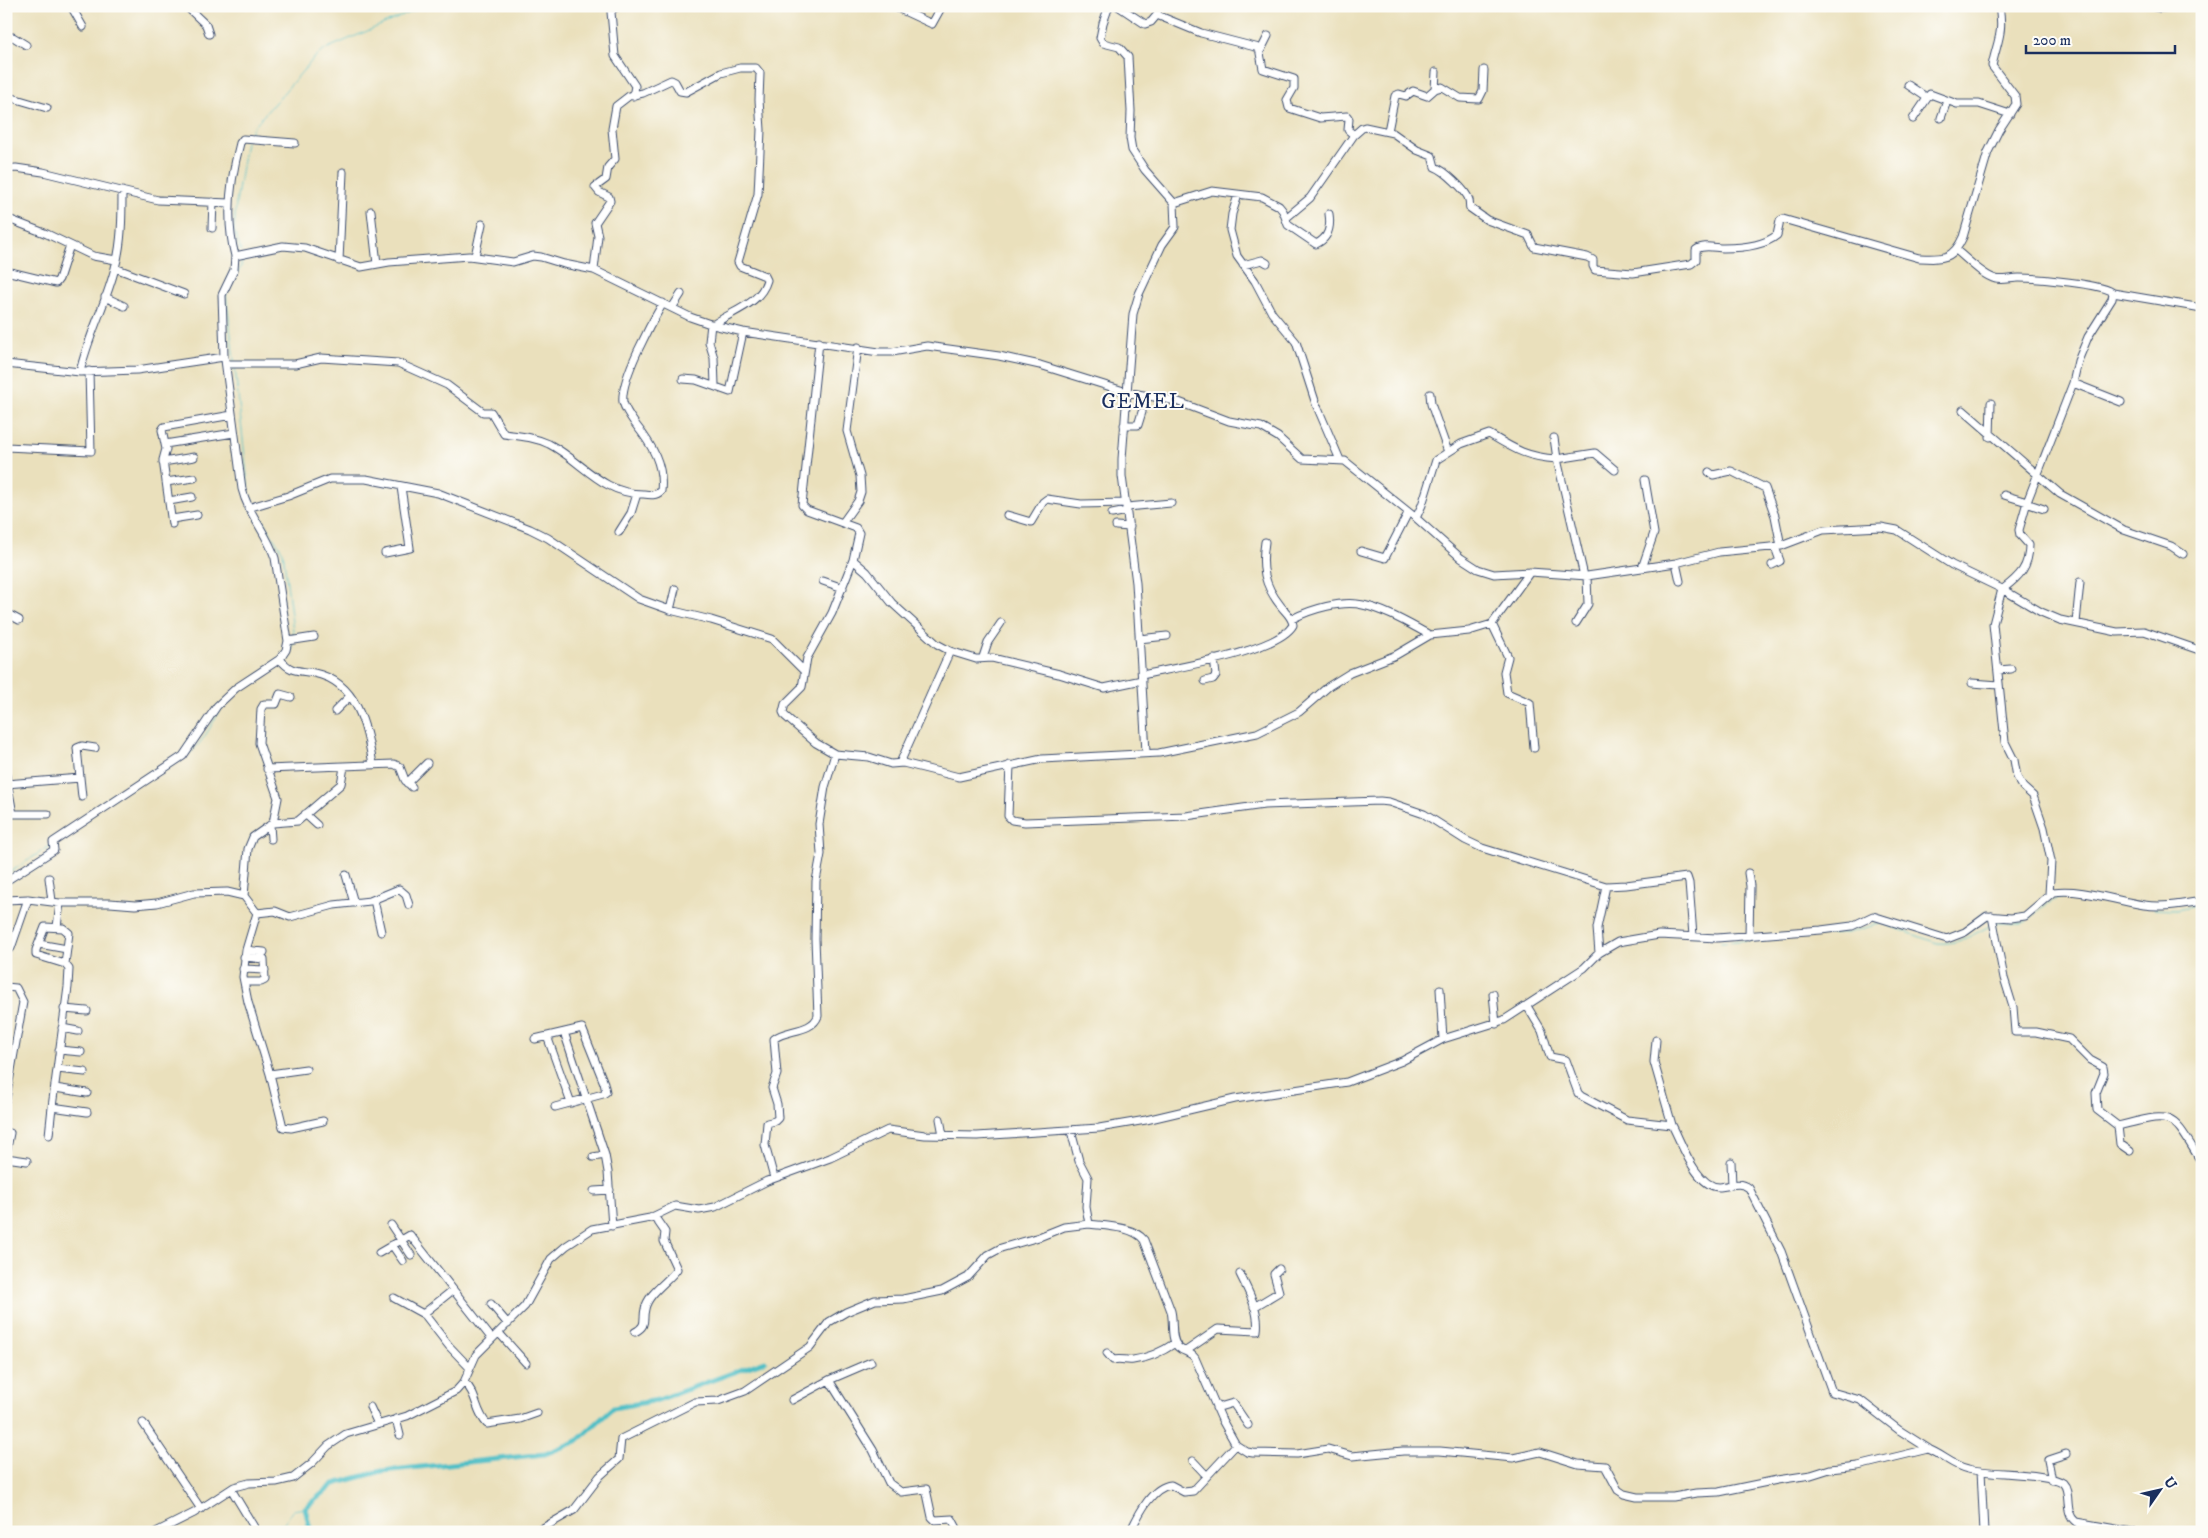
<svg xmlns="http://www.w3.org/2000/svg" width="2208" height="1538" font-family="'IM FELL DW Pica',serif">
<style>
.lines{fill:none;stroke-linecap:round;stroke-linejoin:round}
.stream{stroke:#51bfc6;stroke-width:1}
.canal{stroke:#51bfc6;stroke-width:5}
.minor-casing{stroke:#3a4a6c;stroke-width:9}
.minor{stroke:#fff;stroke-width:7}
.labels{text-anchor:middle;stroke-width:4;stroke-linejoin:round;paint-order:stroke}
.quarter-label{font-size:21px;letter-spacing:1px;fill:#1b2f5e;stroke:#fdfcf7}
</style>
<rect width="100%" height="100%" fill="#fdfcf7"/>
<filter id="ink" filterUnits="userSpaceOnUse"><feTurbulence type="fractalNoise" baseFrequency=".02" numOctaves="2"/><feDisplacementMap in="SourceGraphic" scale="10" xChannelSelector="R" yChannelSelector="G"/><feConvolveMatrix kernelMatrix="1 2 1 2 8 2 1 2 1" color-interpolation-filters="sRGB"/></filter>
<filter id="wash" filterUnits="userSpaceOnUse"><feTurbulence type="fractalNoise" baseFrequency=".0096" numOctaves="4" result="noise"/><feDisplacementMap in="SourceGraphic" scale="20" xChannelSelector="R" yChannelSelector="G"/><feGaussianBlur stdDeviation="1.12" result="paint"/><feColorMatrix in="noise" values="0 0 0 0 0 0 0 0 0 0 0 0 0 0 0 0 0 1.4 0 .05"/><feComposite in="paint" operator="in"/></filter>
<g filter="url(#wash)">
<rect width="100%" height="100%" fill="#eae0bc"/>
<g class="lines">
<!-- stream -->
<path class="stream" d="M248,136L255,125L316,56L328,48L416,10L415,6
M241,251L234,231L236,203L246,142
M232,281L241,267L242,258
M226,293L234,361
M235,368L249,494L253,502
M255,508L283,552L294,638
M284,660L292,649L293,644
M259,677L279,664
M188,754C205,743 213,719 225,703
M6,875L51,845
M2153,909L2176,910L2202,905
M1995,923H2022L2028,921L2041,908L2056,899L2069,896L2127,905
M1721,942L1847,933L1882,923L1937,943C1959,945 1973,934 1992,925
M261,1532L283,1524L293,1510L305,1508"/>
<!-- canal -->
<path class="canal" d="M313,1532L309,1525L305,1508L334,1484L382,1471L545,1454L577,1441L613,1408L658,1400L765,1361"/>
</g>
</g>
<g filter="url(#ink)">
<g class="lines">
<defs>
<path id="minor" d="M71,6L83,27
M186,6L206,25L209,34
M620,6L614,8L611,12L615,56L635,86L633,96
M627,6H642
M893,6L932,24L942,6
M1109,6L1103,23L1100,38L1103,43L1119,47L1128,57L1131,111L1130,138L1132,150L1145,170L1174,203
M1118,6L1145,24L1151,22L1157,15L1201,33L1259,48L1263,69L1294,79V88L1287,100L1289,108L1320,118L1347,116L1349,119L1348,130L1354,135L1362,128L1365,127L1393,133L1417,150L1432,156L1435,167C1444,170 1467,191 1469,200C1470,203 1469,206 1470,208L1487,220L1528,235L1534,247L1587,257L1593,260V266L1595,270L1633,273L1691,264L1696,260V250C1703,244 1715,248 1723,248C1740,248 1764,246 1777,235L1780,221L1783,219L1919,258C1942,259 1953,260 1963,237L1988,152L1999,130L2016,104L2015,96L1992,66C1997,41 2004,34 1999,6
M2151,6L2160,8L2191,6
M2197,6H2202
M1157,15L1158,6
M6,38L13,37L26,45
M1261,50L1268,36
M1908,85L1926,97
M1435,89L1436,72
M6,96L47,108
M1941,118L1947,101
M1913,119L1930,94L1957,104H1979L2010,114
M1388,131L1395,96L1399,94L1406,96L1413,91L1427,96L1435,89L1442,87L1460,98L1479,99L1483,91L1484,70
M6,169L16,168L43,172L158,200L229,203
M1238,195L1232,214L1230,230L1237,256L1255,281L1272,313L1296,342L1316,404L1340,460
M371,211L377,264
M6,218L47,234L93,256L116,260
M1286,218L1310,198L1354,135
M212,228L213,202
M1956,250C1966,258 1983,276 1996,279C2003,281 2011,278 2019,278C2034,278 2106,284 2113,293L2112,299L2088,337L2078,361L2073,383L2027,502L2019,530L2020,535L2029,545C2029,567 2020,576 2003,589
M235,256C225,218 230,180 240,143L243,139L295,143
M475,256L482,224
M339,261L343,172
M1243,265L1262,260L1267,263
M115,268L184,294
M594,270L598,236L595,223L610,201L609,197L599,192L595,187L606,179L608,167L615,159L612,129L616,106L629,96L643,93L671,80L675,82L680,91L686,92L721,73L740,68H756L760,73L759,100L761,130L758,194L738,262L740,266L765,276L767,280C760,305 731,311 713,325
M6,271L56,283L59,279L70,245
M2113,293L2202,308
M105,297L124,306
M672,308L681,294
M711,324L709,342L714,358L715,385
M819,342L802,505L807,510L856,528L859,533L853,560L867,572L892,603L937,644L950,651L976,659L992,658L1059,674L1104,688L1142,680
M6,364L80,372L137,370L224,357L222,295L234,270L235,256L283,246L305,248L361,267L389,262L469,256L513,262L533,256L541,257L564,264L594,270L690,317L713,325L743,332L879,352H892L927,346L999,356L1040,365L1127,392L1176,401L1229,421L1261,427L1278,437L1302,459L1345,461L1416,518L1461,558L1478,569L1494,574L1530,572L1587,576L1676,563L1719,552L1781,546L1823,530L1881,527L1897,530L1952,565L2002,589L1993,624L2005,742L2014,760L2017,777L2023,787L2033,796L2044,828L2051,861L2049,894
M226,364H295L321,358L398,363L447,385L483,412H491L504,434C520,436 534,437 549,444C582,461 602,494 643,494C650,495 656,496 661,491C664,465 652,445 636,425C631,418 625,410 623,402C620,380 651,323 663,303
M80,372C88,336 106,304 115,268C122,243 122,217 122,191
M683,379L696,380L730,392L743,332
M2073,383L2121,402
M1430,394L1431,404L1448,452
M1963,410L2060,494L2124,530L2171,546L2183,554
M1124,425H1138L1142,412
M1990,437L1991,403
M1554,438L1557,459L1595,453L1615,470
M165,444L234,433
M6,447L91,451L89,371
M163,462L194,457
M1709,472L1713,475L1731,471L1765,488L1775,516L1781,546
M166,482L194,478
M2004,495L2027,502
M169,501L192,497
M2026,503L2044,509
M1127,507L1171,503
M248,508L288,496L330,479H366L438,493L530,529L548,538L639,599L670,610L711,620L772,639L804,671
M1112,514L1127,511
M1007,515L1031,522L1043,502L1047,499L1081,504L1126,503
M1416,518L1422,505L1436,460L1461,444L1489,434C1514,449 1526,457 1557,459L1584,576
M172,519L197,515
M843,522L858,501L861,492L860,476L847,431L858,347
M172,524L163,460L166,449L162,430L164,427L232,415
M1116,526L1130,527
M619,532L631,513L637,494
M1361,551L1385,558L1408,513
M385,553L410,548L401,487
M1676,563L1680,581
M1772,565L1780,561L1775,547
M1642,568L1654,533L1645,480
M823,581L843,588
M2002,589L2041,612L2060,620L2117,632L2144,631L2202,651
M670,610L675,589
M6,613L19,620
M1292,619C1311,609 1342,600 1363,605C1386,610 1409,624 1430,635
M1576,623L1588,604L1587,576
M2076,623L2080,582
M1492,624L1508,657L1504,672L1507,693L1530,703L1534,748
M1139,639L1167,636
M288,641L314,637
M983,657L988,642L1001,623
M280,659C291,673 298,670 314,673C358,682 366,726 373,764
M1998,670L2011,669
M1142,675C1173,668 1278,652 1293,625C1292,616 1285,612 1280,605C1264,585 1261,567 1265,542
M1205,681L1213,679L1216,675L1214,659
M1972,683L1999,685
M335,711L350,696
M1146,752L1136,583L1122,476V459L1133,314L1139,294L1162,245L1175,227L1174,203L1212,191L1262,197L1279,206L1283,211L1288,225L1316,244C1329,238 1331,227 1329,214
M835,754L869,757L891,764L903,763L959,777L1042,759L1159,753L1257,733L1299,712L1329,686L1350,673L1396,655L1430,635L1469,631L1492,624L1530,572
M900,763L950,651
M1010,765L1008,816L1012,820L1025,822L1186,816L1264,805L1380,801L1389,802L1424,814L1465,840L1482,848L1606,886L1626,885L1687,877L1689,883L1693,936
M267,769L394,764L400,767L405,780L412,787
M6,775L13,814H48
M407,783L427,763
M6,784L80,778
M82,797L77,748L82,746L95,748
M305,814L317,825
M273,823L278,798L259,743L261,709L264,704H276L280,694L291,697
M270,825L271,839
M1748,873L1750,886L1749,936
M346,875L354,903
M49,878L52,901
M6,881L54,850L53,842L183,756L217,706L236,688L280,659L286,650L288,641L275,558C267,533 248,514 242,489L225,360
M244,896L248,849L253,837L273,823L298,821L341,784L344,767
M6,900L28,899L60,903H110L135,905L157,903L194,893L227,892L244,896L257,913L246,950L243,977L248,1002L270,1074L283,1127L291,1128L323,1121
M374,900L381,932
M257,913L275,911L290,917L334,905L370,901L399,889L406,895L409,905
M1992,916L2004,978L2013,1007L2015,1032H2036L2069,1039L2090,1060L2103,1067L2104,1073L2096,1093L2097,1110L2118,1126L2120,1144L2130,1151
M57,927L60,903
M39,944L67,949
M11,948L28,899
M246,950L264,952
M1599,953L1597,928L1606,886
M65,964L36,955V950L45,927L63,928L69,933L65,964L69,969L68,987L52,1107L87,1112
M243,969L265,970
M244,982H261L265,980L264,959L244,957
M6,987L16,988L23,1002L6,1099
M1440,989L1443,1039
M1493,994L1496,1024
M1527,1006L1542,1031L1550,1057L1566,1060L1578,1093L1581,1096L1627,1120L1672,1125C1681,1141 1696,1188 1720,1187C1730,1186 1740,1181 1749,1188L1781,1251L1832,1392L1860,1400L1899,1430L1929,1449
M64,1009L87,1011
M62,1028L78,1031
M564,1032L605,1155L608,1172L612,1226
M547,1036L571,1103
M535,1039L582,1028L604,1083L606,1092L603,1094L555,1107
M1656,1040L1654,1062L1672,1125
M59,1050L81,1052
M57,1069L85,1072
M270,1074L306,1069
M55,1088L87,1093
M940,1119L943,1135
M2118,1126C2176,1111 2171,1113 2202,1163
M1071,1131L1079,1161L1088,1178L1086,1207L1089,1224C1105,1226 1133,1226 1144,1240L1171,1311C1174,1323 1170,1339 1178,1347C1184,1353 1190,1351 1195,1358L1222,1420L1236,1445
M6,1132L10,1133L6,1153
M49,1135L52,1107
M593,1157L605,1155
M6,1158L27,1161
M1731,1162L1732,1185
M774,1178L765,1145L767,1123L775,1121L778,1118L777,1104L772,1088L777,1074L774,1039C785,1029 812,1033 818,1016L815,939L816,881L821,854L819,824L825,787L835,754L816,743L785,716L783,712L785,704L802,687L807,658L832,613L853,560
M594,1191L610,1190
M391,1225L411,1255
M392,1245L403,1261
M379,1253L410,1235L492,1339
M394,1298L425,1315L449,1346L469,1367
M491,1304L508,1324
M1254,1307L1279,1292L1274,1274L1279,1269
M423,1314L453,1290
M635,1332C648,1325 642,1320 645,1309C648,1293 669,1281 677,1269L664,1241L665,1232L654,1216
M499,1333L526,1363
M1186,1351L1218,1329L1257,1331C1260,1311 1248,1291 1240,1274
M1107,1353L1113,1360C1121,1358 1126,1361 1133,1360C1149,1358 1162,1352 1175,1343
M871,1362L829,1380L873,1450L889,1483L901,1492L926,1489L932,1517L935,1520L952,1519L959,1532
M464,1382C477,1393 475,1411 487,1424L520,1419L537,1413
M792,1400L829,1380
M370,1407L378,1424
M1216,1408L1233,1403L1248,1425
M396,1419L400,1435
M143,1423L201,1509
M1193,1461L1207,1476
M1981,1471L1984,1532
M2052,1480L2048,1460L2066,1454
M231,1489L257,1532
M156,1532L194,1513L234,1487L249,1483L276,1482L293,1478L312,1463L328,1446L346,1434L407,1416L456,1391L464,1382L476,1355L525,1306L551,1259L566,1246L592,1229L650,1218L675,1206L699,1210L715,1207L767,1181L830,1158L888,1130L925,1135L977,1136L1099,1128L1146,1120L1235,1099L1347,1082L1402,1061L1443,1039L1504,1020L1584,968L1599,953L1618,942L1659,935L1717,938L1821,930L1852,926L1873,916L1947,939L1965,932L1987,916L2011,918L2025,916L2053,892C2082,888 2115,901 2144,905C2163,908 2183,904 2202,901
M536,1532L574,1510L600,1476L619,1459L621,1439L695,1402L718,1401L745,1391L810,1347L829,1322L846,1312L875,1300L903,1299L942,1291L968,1277L988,1255L1001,1248L1039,1237L1064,1227L1089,1224
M1130,1532C1138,1516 1151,1487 1171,1485L1184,1492L1193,1491L1236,1445L1247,1452L1253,1453L1297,1454L1328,1449L1352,1456L1403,1451H1440L1513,1458L1540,1452L1578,1464L1605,1466L1618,1490L1624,1494L1637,1497H1673L1696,1493L1719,1492L1777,1480L1811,1475L1830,1469L1858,1466L1928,1449C1942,1454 1953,1466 1968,1469C1987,1474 2051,1473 2063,1483C2072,1492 2063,1512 2076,1522L2133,1532
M2079,1532V1524"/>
</defs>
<!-- minor casing -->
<use href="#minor" class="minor-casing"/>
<!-- minor -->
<use href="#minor" class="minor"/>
</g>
</g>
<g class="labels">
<!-- quarter labels -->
<g class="quarter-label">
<text x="1143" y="408">GEMEL</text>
</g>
</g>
<!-- margin -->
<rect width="2208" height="1538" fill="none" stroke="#fdfcf7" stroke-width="25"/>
<!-- north arrow -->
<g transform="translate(2160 1490) rotate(56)" stroke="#fdfcf7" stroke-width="4" paint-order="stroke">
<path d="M0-4L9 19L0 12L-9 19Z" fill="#1b2f5e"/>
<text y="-8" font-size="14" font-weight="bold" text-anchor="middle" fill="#1b2f5e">U</text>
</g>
<!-- scale -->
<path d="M2026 45v8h149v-8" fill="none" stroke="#1b2f5e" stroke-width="2.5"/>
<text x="2033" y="45" font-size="15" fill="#1b2f5e" stroke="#fdfcf7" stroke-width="4" paint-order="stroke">200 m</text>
</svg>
